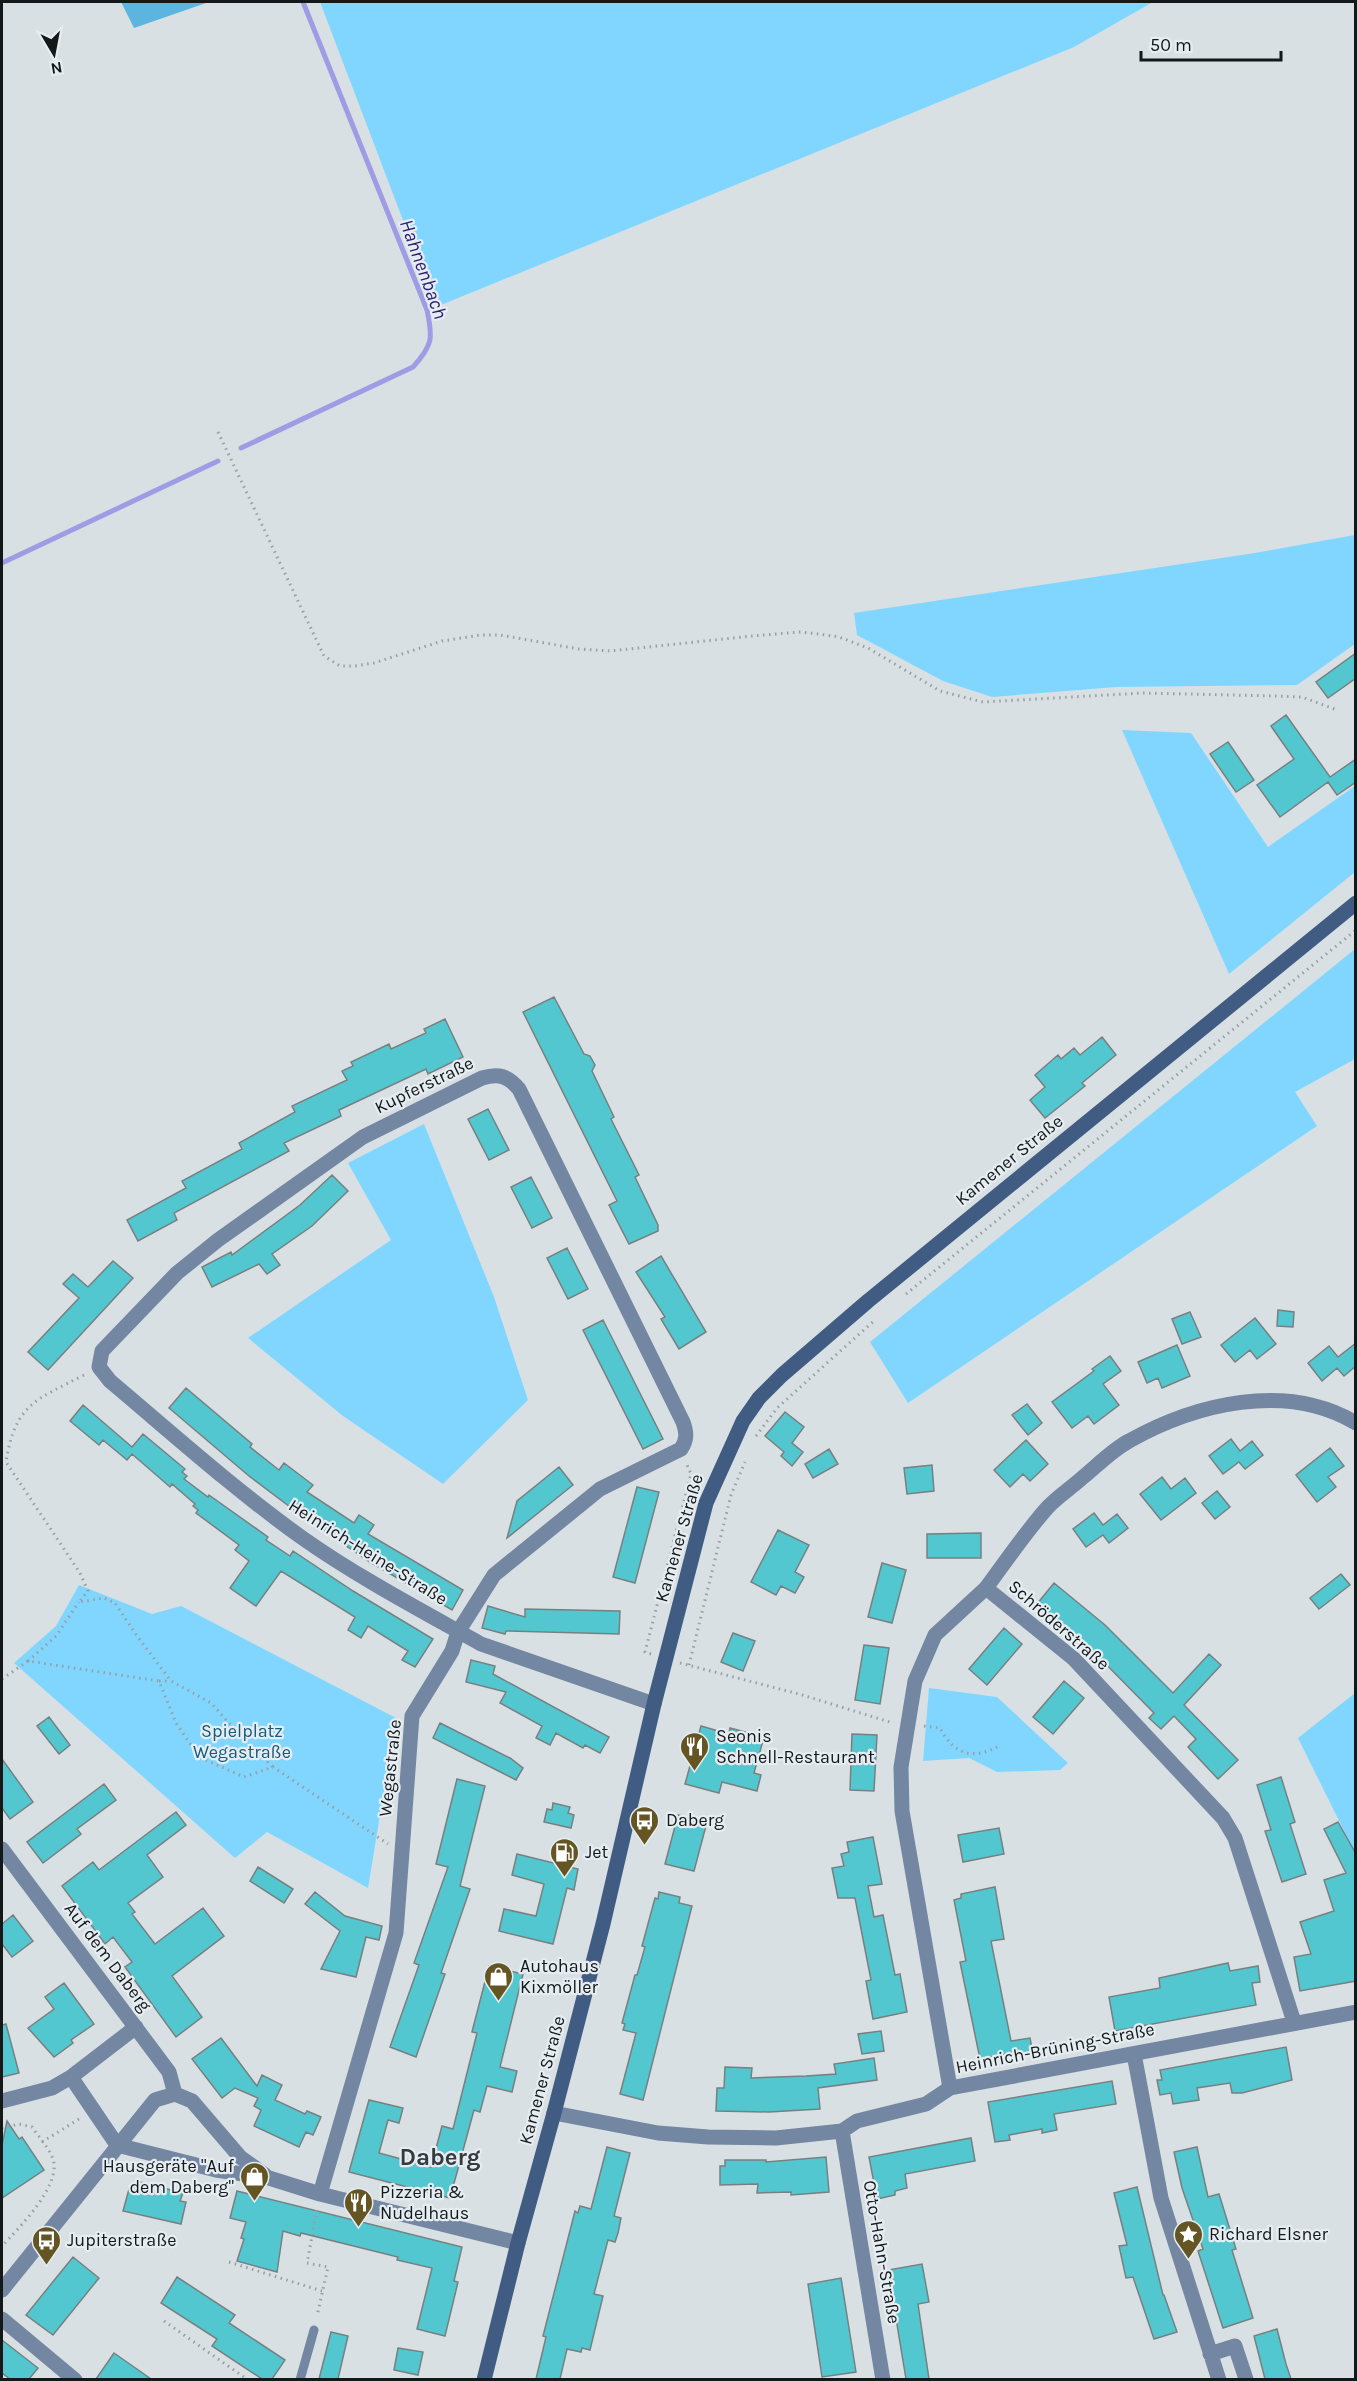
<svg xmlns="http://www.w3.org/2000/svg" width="1357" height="2381" font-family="Karla,sans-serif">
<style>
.green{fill:#80d6ff}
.forest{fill:#5bb5de}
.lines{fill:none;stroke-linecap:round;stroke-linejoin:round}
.stream{stroke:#9d9ce4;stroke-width:5}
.building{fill:#53c7d0;stroke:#778081;stroke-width:1.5}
.path{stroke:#989fa2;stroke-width:3;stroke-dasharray:1.5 4.5;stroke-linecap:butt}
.service{stroke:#7387a2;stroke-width:9}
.minor{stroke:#7387a2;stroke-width:15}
.secondary{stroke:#415c82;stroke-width:15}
.labels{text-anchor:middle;stroke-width:4.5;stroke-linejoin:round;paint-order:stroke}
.street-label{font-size:18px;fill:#151819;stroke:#e5edf2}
.park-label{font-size:18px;fill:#135b77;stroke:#e5edf2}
.poi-label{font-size:18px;fill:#151819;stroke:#e5edf2;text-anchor:start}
.water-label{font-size:20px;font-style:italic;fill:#2d1d6f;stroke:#e5edf2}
.district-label{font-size:24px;font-weight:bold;fill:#343a3e;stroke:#e5edf2}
</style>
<rect width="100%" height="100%" fill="#d8e0e4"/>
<!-- green -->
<path class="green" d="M320,2H1153L1074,47L436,307Z
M1355,535V644L1297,685L1116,687L992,697L943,681L857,635L854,613L1255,553Z
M1122,730L1191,733L1268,847L1355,786V872L1229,974Z
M1355,949V1059L1295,1092L1317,1126L908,1403L870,1342Z
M424,1124L494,1297L528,1400L443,1484L343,1416L248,1338L391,1240L348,1163Z
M79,1585L152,1614L181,1606L396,1718L368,1888L267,1832L235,1858L14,1663L56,1626Z
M929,1688L997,1697L1068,1763L1060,1770L997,1772L969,1758L923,1761Z
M1355,1693V1853L1298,1738Z"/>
<!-- forest -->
<path class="forest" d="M121,2H209L134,28Z"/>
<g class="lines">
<!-- stream -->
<path class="stream" d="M241,448L413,367C433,345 433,338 427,310L303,2
M2,563L218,461"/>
</g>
<!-- building -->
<path class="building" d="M1356,653V678L1328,698L1316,682Z
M1286,715L1330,777L1356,759V782L1337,795L1328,782L1280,817L1257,785L1294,759L1271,726Z
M1228,742L1254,780L1236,792L1210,754Z
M554,997L584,1054L590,1056L595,1065L592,1071L614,1117L611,1119L639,1175L635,1177L658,1225V1231L629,1244L609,1205L617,1201L523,1012Z
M445,1019L463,1057L428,1074L426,1069L339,1110L341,1116L284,1143L289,1151L174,1213L177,1220L138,1241L127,1220L186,1188L182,1181L242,1149L239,1143L295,1112L292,1106L347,1080L342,1071L353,1066L351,1062L389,1044L391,1049L426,1033L424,1029Z
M1102,1037L1116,1055L1082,1083L1085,1086L1045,1118L1030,1100L1045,1087L1035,1075L1058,1055L1061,1059L1074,1048L1080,1055Z
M488,1109L509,1150L489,1160L468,1119Z
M332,1175L348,1191L312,1226L272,1254L280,1265L267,1274L259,1264L212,1287L202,1267L231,1252L232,1255L300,1205Z
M531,1177L552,1218L532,1228L511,1187Z
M567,1248L588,1289L568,1299L547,1258Z
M661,1256L706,1332L679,1349L661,1319L665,1317L636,1272Z
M113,1261L133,1278L48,1370L28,1352L79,1298L63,1284L73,1274L88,1287Z
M1278,1310L1294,1312L1293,1327L1277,1326Z
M1190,1312L1201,1337L1182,1344L1172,1319Z
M1255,1318L1276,1344L1257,1359L1250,1350L1235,1362L1221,1345Z
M603,1320L663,1439L643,1449L583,1330Z
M1356,1343V1366L1344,1376L1337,1368L1322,1381L1308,1363L1329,1346L1338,1357Z
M1177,1345L1190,1376L1162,1388L1158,1378L1147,1383L1138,1362Z
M1110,1356L1121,1371L1103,1384L1119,1405L1094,1424L1088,1416L1072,1428L1052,1402L1094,1371L1092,1369Z
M186,1388L252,1444L250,1447L279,1470L284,1463L313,1485L307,1492L354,1523L359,1515L374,1525L368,1534L463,1590L452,1610L370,1562L298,1513L249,1476L169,1408Z
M1027,1404L1042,1423L1028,1435L1012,1415Z
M83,1405L132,1447L143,1434L185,1469L182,1472L187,1476L184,1479L208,1497L209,1495L268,1537L266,1540L290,1556L293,1551L353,1591L433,1639L415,1667L402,1660L408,1651L368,1626L361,1638L348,1630L355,1617L281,1571L256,1606L230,1588L249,1561L235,1550L239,1545L196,1513L198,1510L193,1506L195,1504L172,1484L170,1487L132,1454L127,1460L103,1440L99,1445L70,1421Z
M785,1412L804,1427L792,1443L803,1452L792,1466L781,1456L784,1452L765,1436Z
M1231,1439L1240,1451L1252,1441L1263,1455L1245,1469L1239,1462L1223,1474L1209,1456Z
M1026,1440L1048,1464L1030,1481L1023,1474L1010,1487L994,1470Z
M1330,1448L1344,1466L1328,1477L1336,1487L1317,1502L1296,1475Z
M829,1449L838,1464L813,1478L805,1464Z
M932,1465L934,1491L907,1494L904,1468Z
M559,1467L573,1485L507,1538L517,1501Z
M1162,1477L1171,1489L1185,1478L1196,1493L1161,1520L1140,1494Z
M637,1487L659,1492L635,1583L613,1577Z
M1217,1491L1230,1507L1215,1519L1202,1503Z
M1094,1513L1103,1525L1117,1514L1128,1528L1109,1543L1103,1535L1086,1547L1073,1529Z
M778,1530L809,1545L795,1572L804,1577L795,1593L781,1586L776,1595L751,1582Z
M981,1533V1558H927V1534Z
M882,1563L906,1570L892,1623L868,1617Z
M1341,1574L1350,1585L1319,1609L1310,1598Z
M1054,1583L1105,1625L1173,1693L1209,1654L1221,1665L1184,1705L1238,1760L1218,1779L1188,1747L1196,1739L1174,1716L1161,1729L1149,1718L1154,1713L1087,1645L1037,1604Z
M488,1606L525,1617V1609L620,1611L619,1634L506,1631L505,1634L482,1628Z
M1004,1628L1022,1644L987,1685L969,1669Z
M733,1633L755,1641L743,1671L721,1662Z
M864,1645L889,1648L880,1704L855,1700Z
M471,1660L495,1666L493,1674L609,1737L600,1753L585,1745L583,1748L556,1733L550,1745L536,1738L542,1726L500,1703L506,1692L466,1682Z
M1064,1681L1084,1698L1053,1734L1033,1717Z
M49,1717L70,1745L59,1754L37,1726Z
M440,1723L510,1758L523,1768L516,1780L433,1738Z
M701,1726L729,1734L730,1728L764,1737L754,1773L761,1775L757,1791L722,1782L719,1793L685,1784Z
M852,1734L877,1735L874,1791L850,1790Z
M2,1759L33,1802L10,1819L2,1808Z
M1281,1777L1295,1822L1290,1824L1306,1874L1282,1882L1265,1831L1271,1830L1257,1785Z
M457,1779L485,1786L460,1886L470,1889L441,1973L445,1974L416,2057L390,2047L419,1965L414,1963L448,1867L436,1864Z
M104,1784L116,1800L77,1829L81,1834L43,1863L27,1842Z
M553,1803L570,1807L568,1813L574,1815L571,1828L544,1822L547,1809L552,1810Z
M176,1812L186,1825L147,1855L163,1877L128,1903L135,1912L132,1914L155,1944L203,1908L224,1936L172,1976L202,2017L176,2037L125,1967L132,1962L113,1937L105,1944L62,1886L93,1862L99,1870Z
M678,1815L707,1822L694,1871L665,1864Z
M1338,1822L1356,1854V1981L1300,1991L1294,1957L1311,1954L1300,1922L1334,1911L1324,1880L1346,1873L1324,1829Z
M999,1828L1004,1854L963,1862L958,1835Z
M873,1837L882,1884L868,1886L874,1917L883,1915L895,1975L900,1974L907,2012L873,2019L866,1981L871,1980L855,1898H838L832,1868L844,1866L841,1854L849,1852L847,1842Z
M517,1854L578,1869L574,1890L567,1888L553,1944L499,1931L504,1909L536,1916L544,1884L512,1875Z
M258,1867L293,1889L284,1903L250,1881Z
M995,1887L1004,1939L991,1941L1011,2041L1030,2038L1033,2053L1013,2057V2053L980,2059L960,1962L966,1961L954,1900L961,1898V1894Z
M315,1892L345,1916L382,1926L379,1940L366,1937L356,1977L321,1969L340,1931L305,1904Z
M659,1892L680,1897L679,1903L692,1906L643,2100L620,2094L636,2033L623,2030L625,2024L622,2023L635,1975H637L645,1947L642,1946L655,1898L658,1899Z
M13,1915L33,1941L12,1957L2,1944V1924Z
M1228,1963L1230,1971L1258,1966L1260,1982L1252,1983L1256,2005L1115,2031L1109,1997L1160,1988L1159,1978Z
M489,1966L523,1974L500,2067L517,2071L512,2092L487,2086L480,2112L474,2110L450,2198L349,2172L369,2100L403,2108L399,2123L388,2120L379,2153L431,2167L442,2126L453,2129L477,2033L472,2032Z
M64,1983L94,2024L71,2040L73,2043L54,2057L28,2028L54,2009L45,1997Z
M6,2024L19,2073L2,2077V2025Z
M881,2031L884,2051L862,2054L858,2034Z
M221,2038L257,2086L262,2075L282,2085L275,2100L305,2114L307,2111L321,2117L313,2135L306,2132L299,2147L254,2126L261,2110L254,2106L258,2098L235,2088L222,2098L192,2059Z
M1286,2047L1292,2080L1242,2093H1232L1230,2083L1197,2088L1199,2100L1173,2104L1171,2093L1160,2095L1157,2080H1162L1160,2070Z
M874,2058L877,2080L818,2088L820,2109L769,2112L716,2111L717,2088H724L725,2067L752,2068L751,2078L806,2076L836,2074L834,2064Z
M1112,2081L1116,2104L1054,2114L1057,2130L1042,2133V2129L1009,2135L1010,2140L995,2142L988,2102Z
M7,2121L19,2139L22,2137L44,2170L2,2198V2145Z
M971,2138L975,2161L905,2174L907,2188L895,2191V2195L877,2199L869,2157Z
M607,2147L630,2153L614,2216L621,2218L618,2233L615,2242L608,2240L594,2294L603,2296L590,2350L582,2348L581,2352L567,2349L560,2379H536L546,2337L543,2336L575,2211L578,2213L580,2206L591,2209Z
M1197,2147L1208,2197L1219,2194L1236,2249L1232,2250L1253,2318L1223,2328L1198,2251L1203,2249L1182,2188L1174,2152Z
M826,2157L829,2192L791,2195V2192L757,2193L758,2184L720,2185V2166H725V2160H766V2162Z
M136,2181L183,2193L180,2201L186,2202L181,2224L123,2211L129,2189L134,2190Z
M1137,2187L1163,2295H1164L1177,2332L1154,2339L1133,2277L1126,2278L1119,2246L1127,2245L1114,2193Z
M237,2191L462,2247L454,2281L458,2282L445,2336L417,2329L432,2268L397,2260L398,2257L301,2233L300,2236L283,2231L277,2272L237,2261L244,2239L241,2238L246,2222L230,2218Z
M73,2257L99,2278L53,2335L26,2315Z
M922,2264L929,2302L918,2304L929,2379H906L888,2270Z
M177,2277L235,2315L229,2323L285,2360L272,2379H262L212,2346L217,2339L161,2303Z
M841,2278L856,2372L822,2377L808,2284Z
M1277,2329L1286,2364L1291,2379H1265L1254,2336Z
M331,2332L348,2336L338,2379H319Z
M2,2340L38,2368L29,2379H10L2,2373Z
M398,2348L423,2352L418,2375L394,2370Z
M114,2353L151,2379H96Z"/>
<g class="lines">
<!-- path -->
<path class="path" d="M218,432L324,656L340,666H355L374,663L442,641L481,635H500L579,649L610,651L752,636L799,632L819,634L839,637L868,648L940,691L983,702L1143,693L1276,696L1302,697L1337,710
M906,1294L1356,930
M84,1375C36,1400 15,1404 6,1462L80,1573L88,1591L79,1602L104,1598L115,1603L137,1636L171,1681L211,1703L246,1742L273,1767
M756,1436L777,1408L875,1320
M651,1654L645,1652L691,1474L687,1465
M28,1661L56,1636L79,1602
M680,1663L799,1694L893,1723
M689,1665L731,1495L745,1462
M2,1679L28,1661L159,1681L176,1723L199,1757L244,1777L273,1767L388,1844
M159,1681H171
M924,1726L940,1728C955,1756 974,1760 1001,1745
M2,2128L19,2124L32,2127C38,2136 49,2148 53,2159C62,2185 18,2229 2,2246
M42,2142L79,2119
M317,2210L307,2263L328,2267L317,2316
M229,2262L322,2291
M164,2321L248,2380"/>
<!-- service -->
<path class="service" d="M300,2380L314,2330"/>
<!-- minor -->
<path class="minor" d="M986,1588C1006,1561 1025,1533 1047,1508C1057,1497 1071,1488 1082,1478C1097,1466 1112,1450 1129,1441C1195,1404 1286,1381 1356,1423
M2,1849L169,2072L175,2094
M1134,2054L1161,2198L1219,2380
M71,2077L117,2145L216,2170L269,2178L320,2194L518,2243
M950,2088L902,1811L901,1767L915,1681L935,1635L986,1588L1074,1659L1223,1818L1235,1838L1294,2022
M2,2101L52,2088L71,2077L136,2027
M554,2113L658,2133L708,2137L776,2138L842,2131L857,2121L926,2104L950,2088L1356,2012
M842,2131L883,2380
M320,2194L396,1933L412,1716L452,1651L458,1632L494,1575L600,1489L681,1449C687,1440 687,1433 683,1422L519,1089C508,1076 499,1073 482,1078L363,1137L218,1240L177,1273L102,1351L99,1367L110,1381C173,1434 234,1489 301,1537C356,1576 422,1611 481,1644L654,1704
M2,2290L155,2100L175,2094L192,2101L240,2157L265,2175
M2,2319L75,2380
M1210,2354L1235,2346L1246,2379"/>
<!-- secondary -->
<path class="secondary" d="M484,2380L518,2243L554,2113L603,1924L654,1704L706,1503L743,1421L759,1398L782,1375L868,1301L1356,903"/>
</g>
<!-- icons -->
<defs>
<symbol id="restaurant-pin" viewBox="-11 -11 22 30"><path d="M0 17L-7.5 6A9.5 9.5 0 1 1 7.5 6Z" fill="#645522" stroke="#e5edf2"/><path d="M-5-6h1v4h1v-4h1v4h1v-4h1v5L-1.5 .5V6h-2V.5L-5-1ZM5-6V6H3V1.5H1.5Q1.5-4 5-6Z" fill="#fff"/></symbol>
<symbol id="bus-pin" viewBox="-11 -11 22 30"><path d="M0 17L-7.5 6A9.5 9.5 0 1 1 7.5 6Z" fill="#645522" stroke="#e5edf2"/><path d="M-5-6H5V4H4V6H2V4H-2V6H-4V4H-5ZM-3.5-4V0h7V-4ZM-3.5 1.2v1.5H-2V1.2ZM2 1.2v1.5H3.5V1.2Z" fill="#fff"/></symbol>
<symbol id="fuel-pin" viewBox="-11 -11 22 30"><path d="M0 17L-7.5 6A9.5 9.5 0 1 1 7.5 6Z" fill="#645522" stroke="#e5edf2"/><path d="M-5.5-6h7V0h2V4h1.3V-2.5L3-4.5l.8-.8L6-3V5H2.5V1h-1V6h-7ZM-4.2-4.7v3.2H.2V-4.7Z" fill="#fff"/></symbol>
<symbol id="shop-pin" viewBox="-11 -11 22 30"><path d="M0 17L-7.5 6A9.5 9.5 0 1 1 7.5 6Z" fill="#645522" stroke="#e5edf2"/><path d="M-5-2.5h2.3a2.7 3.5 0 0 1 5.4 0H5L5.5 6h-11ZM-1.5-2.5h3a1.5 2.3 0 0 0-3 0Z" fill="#fff"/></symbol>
<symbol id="sight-pin" viewBox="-11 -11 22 30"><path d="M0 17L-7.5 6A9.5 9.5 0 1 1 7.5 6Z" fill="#645522" stroke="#e5edf2"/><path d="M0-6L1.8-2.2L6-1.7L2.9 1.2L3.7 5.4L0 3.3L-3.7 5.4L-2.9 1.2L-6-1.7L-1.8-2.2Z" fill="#fff"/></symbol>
</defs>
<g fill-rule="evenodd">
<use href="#restaurant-pin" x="678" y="1730" width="33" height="45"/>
<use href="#bus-pin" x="628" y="1804" width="33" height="45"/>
<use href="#fuel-pin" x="548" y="1836" width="33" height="45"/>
<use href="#shop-pin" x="482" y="1960" width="33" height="45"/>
<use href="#shop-pin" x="238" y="2160" width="33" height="45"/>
<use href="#restaurant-pin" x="342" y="2186" width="33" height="45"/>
<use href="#sight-pin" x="1172" y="2218" width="33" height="45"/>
<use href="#bus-pin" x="30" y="2224" width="33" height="45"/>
</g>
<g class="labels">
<!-- street labels -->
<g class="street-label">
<text transform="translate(424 1085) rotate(-26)" y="6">Kupferstraße</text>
<text transform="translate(1009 1160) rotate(-39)" y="6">Kamener Straße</text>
<text transform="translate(679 1538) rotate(-74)" y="6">Kamener Straße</text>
<text transform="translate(368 1552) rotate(32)" y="6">Heinrich-Heine-Straße</text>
<text transform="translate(1059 1625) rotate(41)" y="6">Schröderstraße</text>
<text transform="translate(390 1768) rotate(-84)" y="6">Wegastraße</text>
<text transform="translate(108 1957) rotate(53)" y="6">Auf dem Daberg</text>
<text transform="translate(1055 2048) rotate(-11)" y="6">Heinrich-Brüning-Straße</text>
<text transform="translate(542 2080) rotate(-75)" y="6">Kamener Straße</text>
<text transform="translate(882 2252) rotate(80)" y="6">Otto-Hahn-Straße</text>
</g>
<!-- park labels -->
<g class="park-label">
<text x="242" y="1737">Spielplatz<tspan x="242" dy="21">Wegastraße</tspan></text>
</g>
<!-- poi labels -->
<g class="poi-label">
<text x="716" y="1742">Seonis<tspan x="716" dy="21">Schnell-Restaurant</tspan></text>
<text x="666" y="1826">Daberg</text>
<text x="585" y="1858">Jet</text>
<text x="520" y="1972">Autohaus<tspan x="520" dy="21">Kixmöller</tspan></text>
<text x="234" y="2172" text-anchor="end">Hausgeräte "Auf<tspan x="234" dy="21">dem Daberg"</tspan></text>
<text x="380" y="2198">Pizzeria &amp;<tspan x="380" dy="21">Nudelhaus</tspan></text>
<text x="1209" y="2240">Richard Elsner</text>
<text x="67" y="2246">Jupiterstraße</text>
</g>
<!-- water labels -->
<g class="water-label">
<text transform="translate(424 269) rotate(70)" y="7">Hahnenbach</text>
</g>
<!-- district labels -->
<g class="district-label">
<text x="440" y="2165">Daberg</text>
</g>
</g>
<!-- border -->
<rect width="1357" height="2381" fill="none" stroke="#151819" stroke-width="6"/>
<!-- north arrow -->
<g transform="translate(54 54) rotate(170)" stroke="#e5edf2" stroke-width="4.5" paint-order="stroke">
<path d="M0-4.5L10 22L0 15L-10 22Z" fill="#151819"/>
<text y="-9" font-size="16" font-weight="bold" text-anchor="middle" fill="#151819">N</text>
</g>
<!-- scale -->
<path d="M1141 51v9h140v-9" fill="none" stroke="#151819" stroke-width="3"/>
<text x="1150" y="51" font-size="18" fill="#151819" stroke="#e5edf2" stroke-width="4.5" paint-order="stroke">50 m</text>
</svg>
